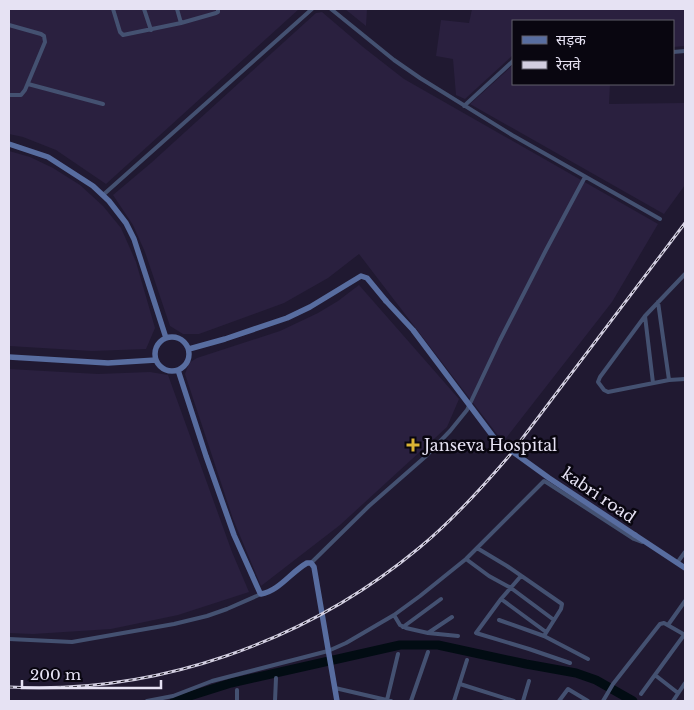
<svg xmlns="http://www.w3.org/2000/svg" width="694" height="710" font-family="'Libre Baskerville','Noto Sans Devanagari',serif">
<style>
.built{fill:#2a203f}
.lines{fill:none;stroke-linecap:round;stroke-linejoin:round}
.river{stroke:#020c13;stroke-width:9}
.street{stroke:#445171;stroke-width:4}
.secondary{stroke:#586da0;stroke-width:5.5}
.rail-casing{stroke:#d2cee0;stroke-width:3}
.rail{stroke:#090610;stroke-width:1;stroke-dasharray:4;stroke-linecap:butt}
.secondary-bridge{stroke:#586da0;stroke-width:5.5}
.poi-dot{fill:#dab334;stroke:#090610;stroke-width:2}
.labels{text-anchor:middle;stroke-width:5;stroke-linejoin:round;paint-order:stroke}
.poi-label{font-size:16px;fill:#e6e2f3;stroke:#090610;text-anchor:start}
.street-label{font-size:16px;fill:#e6e2f3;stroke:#090610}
</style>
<rect width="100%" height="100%" fill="#201931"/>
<!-- built -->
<path class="built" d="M9,9H299L106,184L56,150L23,137L9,134Z
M345,9H367L366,26Z
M472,9H685V46L673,47V21H513V55L465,99L456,95L453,59L436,56L441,20L469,23Z
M322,12L363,47L404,79L658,224L612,302L503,442L359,254L328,278L284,303L199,334H183L170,326L145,252L133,225L113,195L151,163L316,13Z
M513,65V84H610L609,104L685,103V185L664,214L470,104Z
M9,151L30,157L53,168L80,185L103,206L121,228L136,262L155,328L146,349L92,351L9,346Z
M359,285L459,399L447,427L340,525L261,586L233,519L185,374L189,363L197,358L280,331L318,313L338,301Z
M9,369L98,374L150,372L168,375L232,552L249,592L178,615L111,629L33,634L9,633Z"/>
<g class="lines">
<!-- river -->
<path class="river" d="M174,701L231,683L400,645H438L526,664L576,673L596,680L633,701"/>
<!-- street -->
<path class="street" d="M113,9L120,32L123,35L181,23L216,13L218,12V9
M144,9L151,30
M177,9L181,23
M331,9L394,60L420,78L512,135L660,219
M9,25L41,34L44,36L45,42L25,90L21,95H9
M673,52L685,51
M28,84L103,104
M464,106L513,61
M103,195L312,9
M685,274L645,316L600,377L598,382L604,390L608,392L669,380L685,379
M658,302L669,380
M645,316L653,383
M477,548L507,566L562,604L561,609L544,636
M466,559L489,576L511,588L554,620
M311,563L369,506L425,457L450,431L467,410L500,340L546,250L585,177
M677,563L685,552
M521,576L501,599L476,633L529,649L570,663
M501,599L546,632
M394,615L400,625L406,628L428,633L458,636
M499,620L544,636L588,659
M668,625L685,601
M403,627L441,599
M428,633L452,617
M9,639L72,642L174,624L207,616L227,609L261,594
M655,675L678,693
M460,684L514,701
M335,688L391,701
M641,694L684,635
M387,700L398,654
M147,701L173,696L212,681L328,651L346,643L394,615L420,596L466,559L544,481L546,482L634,539L642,542
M237,701V690
M275,701L276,678
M411,701L428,652
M454,701L467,660
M523,701L529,681
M559,701L568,689L588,701
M603,701L613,684L660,624L664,623L685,635
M673,701L685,683"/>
<!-- secondary -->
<path class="secondary" d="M9,144L48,157L93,186L109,201L126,223L134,239L166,338
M155 354a17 17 0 1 1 34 0a17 17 0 1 1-34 0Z
M189,349L225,339L287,318L310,307L361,276L367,278L386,301
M9,357L108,363L156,360
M178,370L206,456L234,535L260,593L261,594C279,591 291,572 307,563H311L314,567L337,701
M635,535L685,568"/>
<defs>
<path id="rail" d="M9,687C156,695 306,642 419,548C452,521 481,489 509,456L685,223"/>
</defs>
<!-- rail casing -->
<use href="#rail" class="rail-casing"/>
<!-- rail -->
<use href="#rail" class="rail"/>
<!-- secondary-bridge -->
<path class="secondary-bridge" d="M386,301L413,330L495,439L549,478L635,535"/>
</g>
<!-- markers -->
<path class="poi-dot" d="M410.5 437.5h5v5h5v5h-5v5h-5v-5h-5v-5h5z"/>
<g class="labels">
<!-- poi labels -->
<g class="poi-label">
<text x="424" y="451">Janseva Hospital</text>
</g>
<!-- street labels -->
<g class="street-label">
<text transform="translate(599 495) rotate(34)" y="6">kabri road</text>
</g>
</g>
<!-- border -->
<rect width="694" height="710" fill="none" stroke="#e6e2f3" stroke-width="20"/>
<!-- legend -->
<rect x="512" y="20" width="162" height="65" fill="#090610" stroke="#615e6b"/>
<rect x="522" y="36" width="25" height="8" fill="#586da0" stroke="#615e6b"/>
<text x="556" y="45" font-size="15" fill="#e6e2f3">सड़क</text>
<rect x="522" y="61" width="25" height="8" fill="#d2cee0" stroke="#615e6b"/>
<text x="556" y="70" font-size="15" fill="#e6e2f3">रेलवे</text>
<!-- scale -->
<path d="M22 680v8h139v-8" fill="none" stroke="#e6e2f3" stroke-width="2.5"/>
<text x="30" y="680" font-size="15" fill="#e6e2f3" stroke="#090610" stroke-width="4" paint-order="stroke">200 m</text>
</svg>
